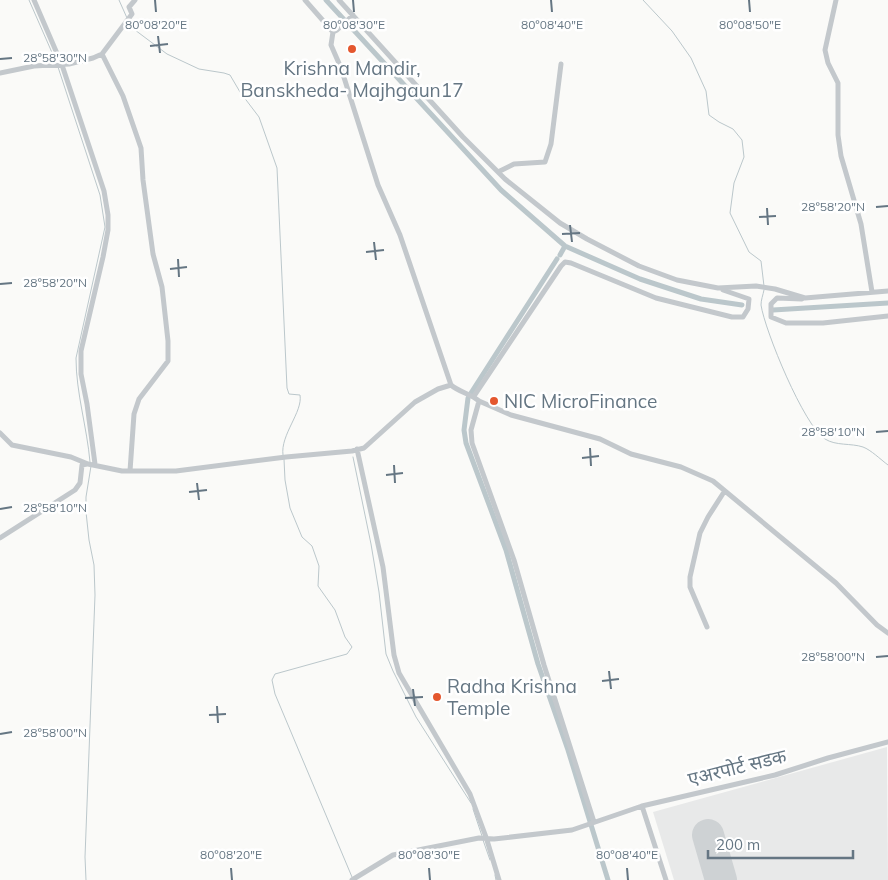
<svg xmlns="http://www.w3.org/2000/svg" width="888" height="880" font-family="Mulish,'Noto Sans Devanagari',sans-serif">
<style>
.built{fill:#e8e9e9}
.lines{fill:none;stroke-linecap:round;stroke-linejoin:round}
.stream{stroke:#bbc7cb;stroke-width:1}
.canal{stroke:#bbc7cb;stroke-width:5}
.runway{stroke:#ced2d4;stroke-width:32}
.street{stroke:#c3c8cc;stroke-width:5}
.ticks{fill:none;stroke:#657683;stroke-width:2}
.poi-dot{fill:#e4572e;stroke:#fff;stroke-width:2}
.labels{text-anchor:middle;stroke-width:5;stroke-linejoin:round;paint-order:stroke}
.poi-label{font-size:19px;fill:#657683;stroke:#fff;text-anchor:start}
.street-label{font-size:19px;fill:#657683;stroke:#fff}
.ticks-label{font-size:12px;text-anchor:middle;fill:#657683;stroke:#fff;stroke-width:5;stroke-linejoin:round;paint-order:stroke}
</style>
<rect width="100%" height="100%" fill="#fafaf8"/>
<!-- built -->
<path class="built" d="M887,747L888,880H674L653,812Z"/>
<g class="lines">
<!-- stream -->
<path class="stream" d="M29,0L57,64
M119,0L127,18
M643,0L672,31L691,58L706,91L709,115L719,122L733,129L742,140L744,157L734,183L730,213L749,252L761,261L764,286
M128,21L131,27L167,54L199,69L224,73L230,75L240,92L259,117L277,168L287,388L289,394L300,395C303,412 280,435 283,455
M58,67L100,195L105,227L76,358C76,393 87,427 90,462
M764,290C763,295 761,300 761,305C765,331 804,426 825,439C836,446 851,443 863,447C871,450 880,459 888,465
M353,457L371,544L379,592L386,654L393,671L416,717L471,803
M284,459L285,480L290,508L302,537L312,546L319,566L318,586L335,610L345,637L352,647L347,654L275,674L272,680L275,694L352,877
M473,809L482,836
M483,840L490,860
M495,875L496,880
M86,880L85,857L95,595L94,565L89,540L86,512V497L91,466"/>
<!-- canal -->
<path class="canal" d="M326,0L501,190L565,246L640,279L701,299L742,305
M560,255L565,246
M773,310L888,303
M471,393L557,259
M468,398L464,430L466,443L506,550L538,664L568,750L608,880"/>
<!-- runway -->
<path class="runway" d="M708,835L721,880"/>
<!-- street -->
<path class="street" d="M34,0L62,65L104,191L108,215V230L103,257L81,351V374L87,404L95,464
M305,0L333,32
M339,0L463,137L505,179L560,223L587,239L639,266L677,280L718,288L756,286L775,289L805,298L888,291
M836,0L825,50L828,63L838,83V135L841,156L861,224L872,292
M353,15L337,30L333,32L331,45L341,68L378,185L400,235L451,385
M102,54L123,96L141,148L143,180L153,254L162,287L168,341V361L139,399L134,414L130,471
M0,73L34,66L69,64L93,58L102,54L132,14L129,7L135,0
M498,172L514,164L545,162L551,144L561,64
M802,299L777,298L771,304V317L786,323H823L888,316
M474,396L561,266L565,262L571,263L656,298L732,317H743L748,309L749,299L723,290
M479,401L511,415L600,439L631,454L681,467L713,481L836,583L877,625L888,633
M0,433L12,445L71,457L88,464L122,471H176L286,457L352,451L364,448L415,402L438,389L451,385C459,392 471,394 479,401L471,430L472,443L514,560L544,665L594,822
M357,449L383,567L394,655L399,673L470,794L486,837L499,880
M0,538L75,490L80,483L82,465L87,464
M707,627L690,587V577L700,533L708,517L724,492
M642,806L666,880
M352,880L393,855L479,838L494,839L572,830L642,806L775,775L828,758L888,742"/>
</g>
<!-- ticks -->
<path class="ticks" d="M155,0L156,12M353,0L354,12M551,0L552,12M749,0L750,12M158,36L160,53M150,46L168,44M0,59L12,58M876,207L888,206M767,208L768,225M759,217L776,216M570,225L572,242M562,234L580,233M374,242L376,260M366,252L384,250M178,259L179,277M170,269L187,267M0,284L12,283M876,432L888,431M590,448L591,466M582,458L599,456M394,465L395,483M386,475L403,473M197,483L199,500M189,492L207,490M0,509L12,507M876,657L888,656M609,671L611,689M602,681L619,679M413,689L415,706M405,698L423,697M217,706L218,723M209,715L226,714M0,734L12,732M231,868L232,880M429,868L430,880M627,868L628,880"/>
<!-- markers -->
<g class="poi-dot">
<circle cx="352" cy="49" r="5"/>
<circle cx="494" cy="401" r="5"/>
<circle cx="437" cy="697" r="5"/>
</g>
<g class="labels">
<!-- poi labels -->
<g class="poi-label">
<text x="352" y="75" text-anchor="middle">Krishna Mandir,<tspan x="352" dy="22">Banskheda- Majhgaun17</tspan></text>
<text x="504" y="408">NIC MicroFinance</text>
<text x="447" y="693">Radha Krishna<tspan x="447" dy="22">Temple</tspan></text>
</g>
<!-- street labels -->
<g class="street-label">
<text transform="translate(737 767) rotate(-14)" y="7">एअरपोर्ट सडक</text>
</g>
</g>
<g class="ticks-label">
<text x="156" y="29">80°08'20"E</text>
<text x="354" y="29">80°08'30"E</text>
<text x="552" y="29">80°08'40"E</text>
<text x="750" y="29">80°08'50"E</text>
<text x="55" y="62">28°58'30"N</text>
<text x="833" y="211">28°58'20"N</text>
<text x="55" y="287">28°58'20"N</text>
<text x="833" y="436">28°58'10"N</text>
<text x="55" y="512">28°58'10"N</text>
<text x="833" y="661">28°58'00"N</text>
<text x="55" y="737">28°58'00"N</text>
<text x="231" y="859">80°08'20"E</text>
<text x="429" y="859">80°08'30"E</text>
<text x="627" y="859">80°08'40"E</text>
</g>
<!-- scale -->
<path d="M708 850v8h145v-8" fill="none" stroke="#657683" stroke-width="2.5"/>
<text x="716" y="850" font-size="15" fill="#657683" stroke="#ffffff" stroke-width="4" paint-order="stroke">200 m</text>
</svg>
